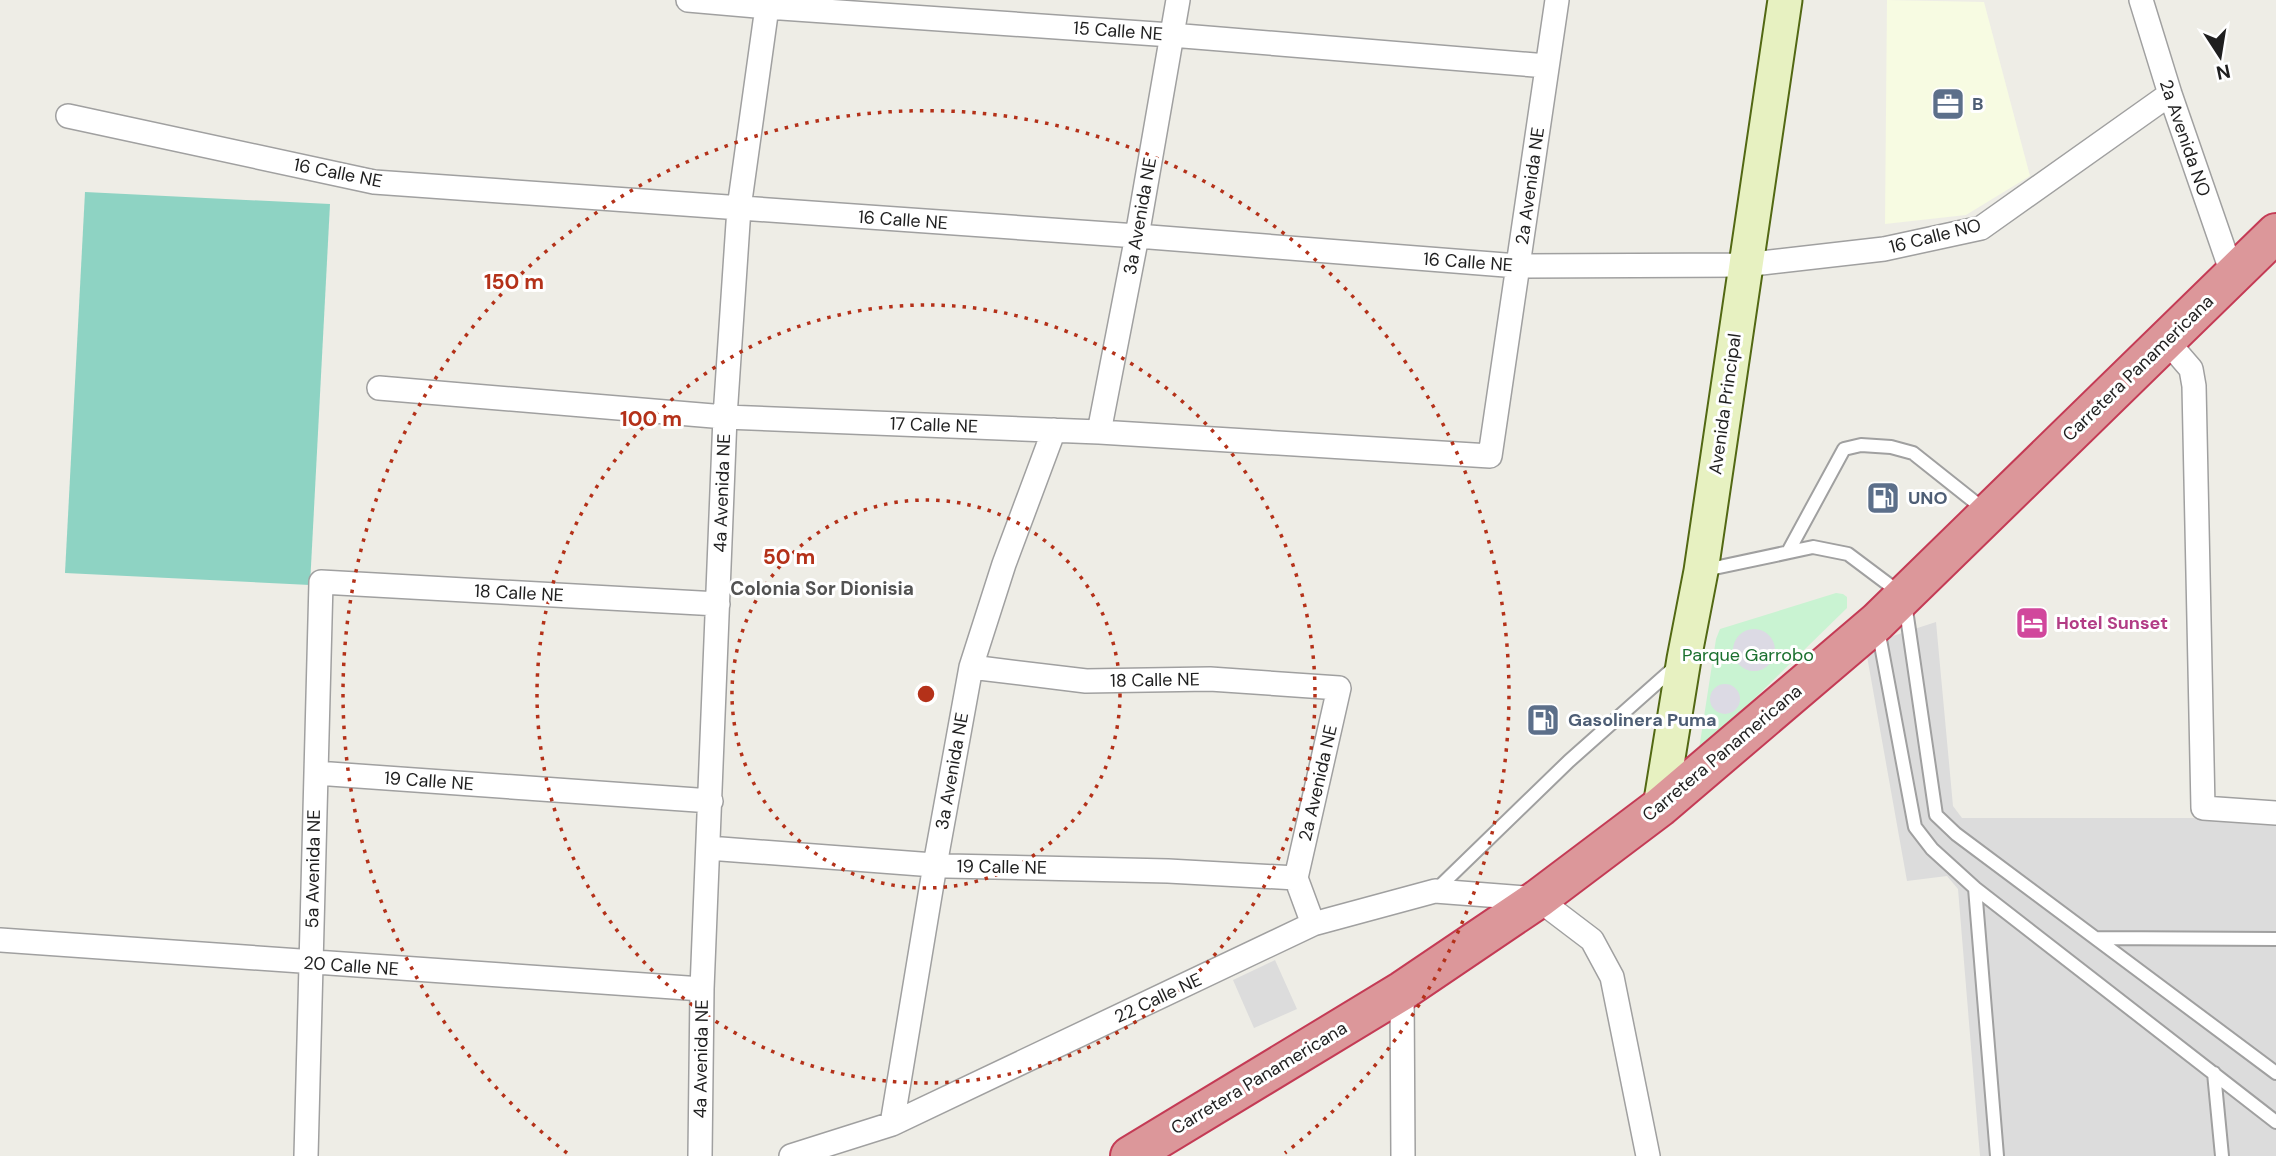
<svg xmlns="http://www.w3.org/2000/svg" width="2276" height="1156" font-family="'DM Sans',sans-serif">
<style>
.residential{fill:#dcdcdc}
.education{fill:#f7fbe2}
.park{fill:#c9f3d2}
.pitch{fill:#8ed3c3}
.plaza{fill:#dcdae4}
.lines{fill:none;stroke-linecap:round;stroke-linejoin:round}
.lane-casing{stroke:#a0a0a0;stroke-width:16}
.street-casing{stroke:#a0a0a0;stroke-width:26}
.secondary-casing{stroke:#526813;stroke-width:37}
.highway-casing{stroke:#c43b55;stroke-width:42}
.lane{stroke:#fff;stroke-width:12}
.street{stroke:#fff;stroke-width:23}
.secondary{stroke:#e7f1c1;stroke-width:33}
.highway{stroke:#dc979a;stroke-width:38}
.ring{fill:none;stroke:#b43119;stroke-width:3.5;stroke-dasharray:3.5 7}
.labels{text-anchor:middle;stroke-width:6;stroke-linejoin:round;paint-order:stroke}
.street-label{font-size:18px;fill:#1f1f1f;stroke:#fff}
.service-label{font-size:18px;font-weight:bold;fill:#4e5e75;stroke:#fff;text-anchor:start}
.hotel-label{font-size:18px;font-weight:bold;fill:#b23c85;stroke:#fff;text-anchor:start}
.park-label{font-size:18px;fill:#1a702e;stroke:#fff}
.neighbourhood-label{font-size:19px;font-weight:bold;fill:#525252;stroke:#fff}
.centre{fill:#b43119;stroke:#fff;stroke-width:3.5}
.ring-label{font-size:21px;text-anchor:middle;font-weight:bold;fill:#b43119;stroke:#fff;stroke-width:6;stroke-linejoin:round;paint-order:stroke}
</style>
<rect width="100%" height="100%" fill="#eeede6"/>
<!-- residential -->
<path class="residential" d="M1936,622L1953,806L1962,818H2202L2276,822V1156H1980L1958,889L1947,876L1907,881L1865,645Z
M1275,960L1297,1009L1254,1028L1233,980Z"/>
<!-- education -->
<path class="education" d="M1887,0L1984,2L2030,176L1966,215L1885,224Z"/>
<!-- park -->
<path class="park" d="M1836,593L1843,594L1847,597V608L1704,748L1699,749L1716,639L1720,629Z"/>
<!-- pitch -->
<path class="pitch" d="M85,192L330,204L310,585L65,573Z"/>
<!-- plaza -->
<path class="plaza" d="M1733 650a21 21 0 1 1 42 0a21 21 0 1 1-42 0Z
M1710 699a15 15 0 1 1 30 0a15 15 0 1 1-30 0Z"/>
<g class="lines">
<defs>
<path id="lane" d="M1788,552L1844,449L1861,445L1891,447L1913,453L1986,511
M1705,570L1813,547L1848,554L1904,596L1936,815L1956,834L2276,1073
M1878,629L1915,827L1932,849L1975,888L2276,1122
M1975,888L1997,1156
M1436,890L1569,761L1676,666
M2097,938L2276,939
M2214,1073L2222,1156"/>
<path id="street" d="M688,0L767,7L1171,35L1547,66
M2141,0L2170,94L2233,276
M68,116L374,182L1137,236L1518,266L1744,265L1884,249L1981,228L2170,94
M2166,340L2191,369L2194,386L2203,808L2276,813
M379,388L725,417L1099,432L1490,456L1557,0
M1099,432L1137,236L1178,0
M971,667L1086,681L1210,679L1339,688L1296,878
M316,773L711,801
M708,848L947,866L1168,871L1296,878
M1296,878L1313,924
M0,940L702,989
M1402,991L1403,1156
M892,1124L935,865L971,667L1004,564L1054,430
M306,1156L321,582L718,604
M700,1156L702,989L725,417L739,208L768,0
M791,1156L892,1124L1313,924L1435,891L1538,899L1592,940L1612,977L1648,1156"/>
<path id="secondary" d="M1660,807L1684,659L1701,571L1785,0"/>
<path id="highway" d="M1130,1156L1402,991L1538,899L1660,807L1877,622L2276,233"/>
</defs>
<!-- lane casing -->
<use href="#lane" class="lane-casing"/>
<!-- street casing -->
<use href="#street" class="street-casing"/>
<!-- secondary casing -->
<use href="#secondary" class="secondary-casing"/>
<!-- highway casing -->
<use href="#highway" class="highway-casing"/>
<!-- lane -->
<use href="#lane" class="lane"/>
<!-- street -->
<use href="#street" class="street"/>
<!-- secondary -->
<use href="#secondary" class="secondary"/>
<!-- highway -->
<use href="#highway" class="highway"/>
</g>
<!-- distance rings -->
<g class="ring">
<circle cx="926" cy="694" r="194"/>
<circle cx="926" cy="694" r="389"/>
<path d="M567 1153A583 583 0 1 1 1285 1153"/>
</g>
<!-- icons -->
<defs>
<symbol id="office-square" viewBox="-11 -11 22 22"><rect x="-9" y="-9" width="18" height="18" rx="4" fill="#5c6f8a" stroke="#fff"/><path d="M-6-3h4V-5.5h4V-3h4V5H-6ZM-1-4.5V-3h2v-1.5ZM-6 0V1H6V0Z" fill="#fff"/></symbol>
<symbol id="fuel-square" viewBox="-11 -11 22 22"><rect x="-9" y="-9" width="18" height="18" rx="4" fill="#5c6f8a" stroke="#fff"/><path d="M-5.5-6h7V0h2V4h1.3V-2.5L3-4.5l.8-.8L6-3V5H2.5V1h-1V6h-7ZM-4.2-4.7v3.2H.2V-4.7Z" fill="#fff"/></symbol>
<symbol id="hotel-square" viewBox="-11 -11 22 22"><rect x="-9" y="-9" width="18" height="18" rx="4" fill="#d1479c" stroke="#fff"/><path d="M-6-4.5h1.5V1H6V5H4.5V3h-9V5H-6ZM-4 0a1.8 1.8 0 1 1 3.6 0ZM.5 0V-2.5h3Q6-2.5 6 0Z" fill="#fff"/></symbol>
</defs>
<g fill-rule="evenodd">
<use href="#office-square" x="1929" y="85" width="38" height="38"/>
<use href="#fuel-square" x="1864" y="479" width="38" height="38"/>
<use href="#hotel-square" x="2013" y="604" width="38" height="38"/>
<use href="#fuel-square" x="1524" y="701" width="38" height="38"/>
</g>
<g class="labels">
<!-- street labels -->
<g class="street-label">
<text transform="translate(1118 31) rotate(4)" y="6">15 Calle NE</text>
<text transform="translate(2185 138) rotate(71)" y="6">2a Avenida NO</text>
<text transform="translate(338 173) rotate(11)" y="6">16 Calle NE</text>
<text transform="translate(1530 186) rotate(-82)" y="6">2a Avenida NE</text>
<text transform="translate(1140 216) rotate(-80)" y="6">3a Avenida NE</text>
<text transform="translate(903 220) rotate(4)" y="6">16 Calle NE</text>
<text transform="translate(1935 236) rotate(-14)" y="6">16 Calle NO</text>
<text transform="translate(1468 262) rotate(4)" y="6">16 Calle NE</text>
<text transform="translate(2138 368) rotate(-44)" y="6">Carretera Panamericana</text>
<text transform="translate(1725 404) rotate(-82)" y="6">Avenida Principal</text>
<text transform="translate(934 425) rotate(2)" y="6">17 Calle NE</text>
<text transform="translate(722 493) rotate(-88)" y="6">4a Avenida NE</text>
<text transform="translate(519 593) rotate(3)" y="6">18 Calle NE</text>
<text transform="translate(1155 680) rotate(-1)" y="6">18 Calle NE</text>
<text transform="translate(1722 753) rotate(-40)" y="6">Carretera Panamericana</text>
<text transform="translate(952 771) rotate(-80)" y="6">3a Avenida NE</text>
<text transform="translate(429 781) rotate(4)" y="6">19 Calle NE</text>
<text transform="translate(1318 783) rotate(-77)" y="6">2a Avenida NE</text>
<text transform="translate(1002 867) rotate(1)" y="6">19 Calle NE</text>
<text transform="translate(313 869) rotate(-89)" y="6">5a Avenida NE</text>
<text transform="translate(351 966) rotate(4)" y="6">20 Calle NE</text>
<text transform="translate(1158 998) rotate(-25)" y="6">22 Calle NE</text>
<text transform="translate(701 1059) rotate(-89)" y="6">4a Avenida NE</text>
<text transform="translate(1259 1078) rotate(-31)" y="6">Carretera Panamericana</text>
</g>
<!-- service labels -->
<g class="service-label">
<text x="1972" y="110">B</text>
<text x="1908" y="504">UNO</text>
<text x="1568" y="726">Gasolinera Puma</text>
</g>
<!-- hotel labels -->
<g class="hotel-label">
<text x="2056" y="629">Hotel Sunset</text>
</g>
<!-- park labels -->
<g class="park-label">
<text x="1748" y="661">Parque Garrobo</text>
</g>
<!-- neighbourhood labels -->
<g class="neighbourhood-label">
<text x="822" y="595">Colonia Sor Dionisia</text>
</g>
</g>
<circle cx="926" cy="694" r="10" class="centre"/>
<g class="ring-label">
<text x="514" y="289">150 m</text>
<text x="651" y="426">100 m</text>
<text x="789" y="564">50 m</text>
</g>
<!-- north arrow -->
<g transform="translate(2220 56) rotate(168)" stroke="#ffffff" stroke-width="5" paint-order="stroke">
<path d="M0-5L12 26L0 18L-12 26Z" fill="#1f1f1f"/>
<text y="-10" font-size="19" font-weight="bold" text-anchor="middle" fill="#1f1f1f">N</text>
</g>
</svg>
